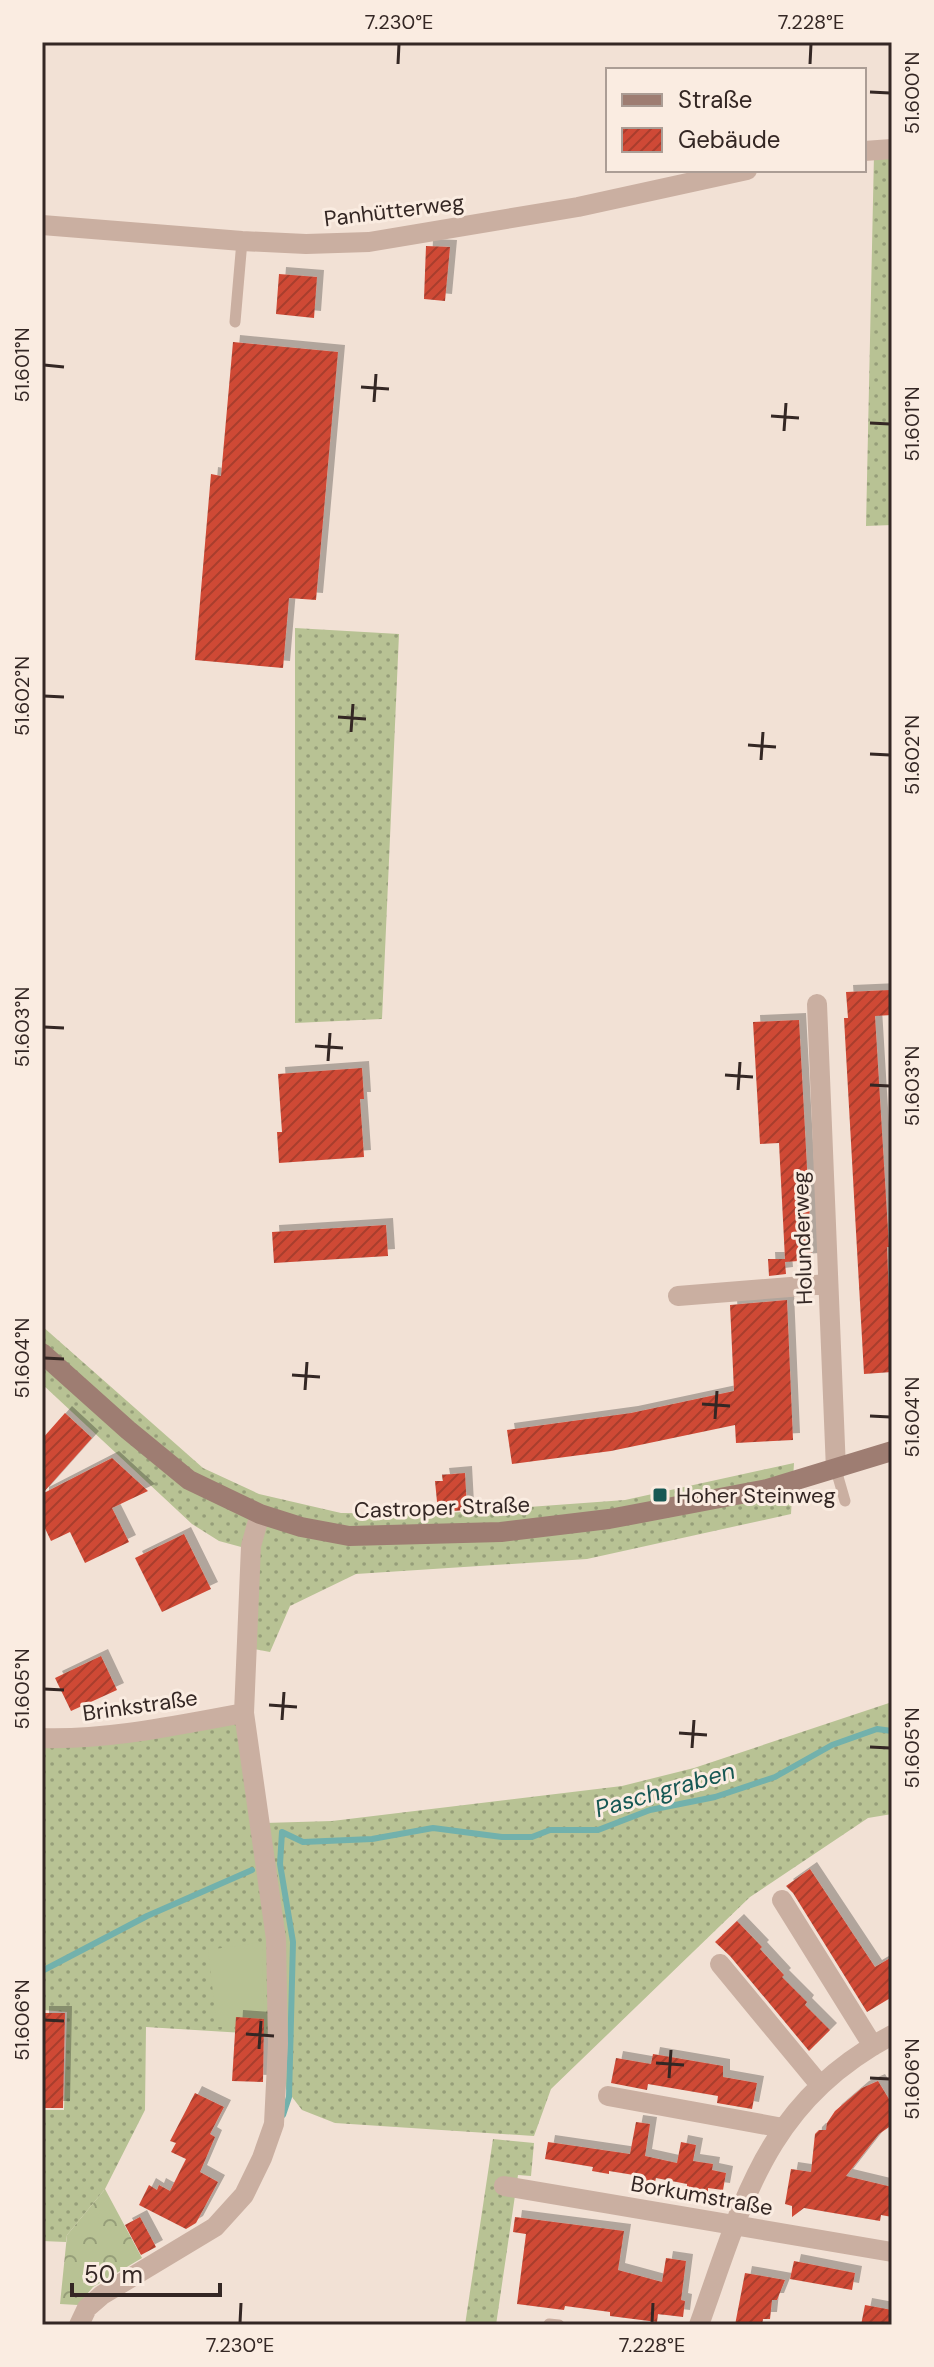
<svg xmlns="http://www.w3.org/2000/svg" width="934" height="2367" font-family="'DM Sans',sans-serif">
<style>
.grass{fill:url(#grass-dots)}
.forest{fill:url(#forest-crowns)}
.garden{fill:#b8c294}
.lines{fill:none;stroke-linecap:round;stroke-linejoin:round}
.stream{stroke:#72b1ac;stroke-width:6}
.building{fill:url(#building-hatch);filter:url(#shadow)}
.lane{stroke:#caafa1;stroke-width:11}
.street{stroke:#caafa1;stroke-width:20}
.secondary{stroke:#9e7d72;stroke-width:20}
.ticks{fill:none;stroke:#342724;stroke-width:3}
.poi-dot{fill:#175854;stroke:#faece1;stroke-width:3}
.labels{text-anchor:middle;stroke-width:6;stroke-linejoin:round;paint-order:stroke}
.street-label{font-size:22px;fill:#342724;stroke:#faece1}
.poi-label{font-size:22px;fill:#342724;stroke:#faece1;text-anchor:start}
.water-label{font-size:24px;font-style:italic;fill:#175854;stroke:#faece1}
.neatline{fill:none;stroke:#342724;stroke-width:3}
.ticks-label{font-size:20px;text-anchor:middle;fill:#342724}
</style>
<defs>
<pattern id="grass-dots" width="8" height="8" patternUnits="userSpaceOnUse" patternTransform="scale(2)"><rect width="8" height="8" fill="#b8c294"/><path d="M2 2h.1M6 6h.1" fill="none" stroke="#969e79" stroke-width="1.8" stroke-linecap="round"/></pattern>
<pattern id="forest-crowns" width="20" height="18" patternUnits="userSpaceOnUse" patternTransform="scale(2)"><rect width="20" height="18" fill="#b8c294"/><path d="M2 6a3 3 0 1 1 6 0M12 15a3 3 0 1 1 6 0" fill="none" stroke="#969e79"/></pattern>
<pattern id="building-hatch" width="6" height="6" patternUnits="userSpaceOnUse" patternTransform="scale(2)"><rect width="6" height="6" fill="#cf4936"/><path d="M-1 1l2-2M0 6l6-6M5 7l2-2" fill="none" stroke="#a93d2d"/></pattern>
<filter id="shadow"><feDropShadow dx="7" dy="-7" stdDeviation="0" flood-color="#0004"/></filter>
</defs>
<rect width="100%" height="100%" fill="#f2e1d5"/>
<!-- grass -->
<path class="grass" d="M874,154H892V525L866,526Z
M295,628L399,634L382,1019L295,1023Z
M42,1326L203,1468L259,1494L341,1513L433,1514L625,1500L794,1463L791,1514L587,1559L356,1574L290,1606L270,1652L248,1648L256,1551L219,1541L192,1524L42,1384Z
M892,1702V1814L868,1818L750,1897L551,2089L534,2136L335,2123L302,2110L286,2089L264,1823L332,1821L622,1786L694,1768Z
M242,1715L254,1789L276,2035L146,2027L145,2110L105,2189L67,2235L66,2242L42,2241V2110H64L67,2012L42,2010V1742Z
M493,2139L534,2143L531,2176L518,2175L496,2325H465Z"/>
<!-- forest -->
<path class="forest" d="M105,2189L142,2258L93,2287L78,2305L60,2304L67,2235Z"/>
<!-- garden -->
<path class="garden" d="M262,1942L264,2019L236,2017L235,2027H217L208,1950Z"/>
<g class="lines">
<!-- stream -->
<path class="stream" d="M42,1971L147,1916L252,1870
M283,2115L289,2097L293,1942L280,1864L282,1832L303,1842L372,1839L433,1828L502,1837H532L550,1830H598L650,1810L715,1797L775,1777L832,1745L877,1729L892,1731"/>
</g>
<!-- building -->
<path class="building" d="M426,246L450,247L445,301L424,299Z
M279,274L317,277L314,318L276,314Z
M233,342L338,352L316,600L289,598L283,668L195,660L211,474L221,476Z
M891,990L892,1015L875,1016L889,1247H887L892,1372L864,1374L844,1018H848L846,992Z
M799,1020L812,1260L785,1262L786,1274L769,1276L768,1259H785L779,1143L760,1144L753,1022Z
M362,1068L364,1099H360L364,1157L279,1163L277,1132H282L278,1074Z
M386,1225L388,1256L274,1263L272,1232Z
M787,1300L793,1440L736,1443L735,1425L611,1451L512,1464L507,1430L631,1413L734,1391L730,1305Z
M65,1413L92,1438L42,1494L112,1458L148,1491L112,1508L129,1542L85,1563L70,1532L51,1541L42,1522V1439Z
M465,1473L467,1510L438,1512L435,1481H443L442,1475Z
M184,1534L211,1589L162,1612L135,1558Z
M101,1656L117,1690L71,1711L55,1678Z
M810,1869L875,1967L892,1957V1997L867,2012L793,1893L786,1886Z
M737,1921L762,1947L760,1949L784,1975L782,1977L807,2002L805,2005L830,2030L809,2051L730,1956L715,1942Z
M42,2013H65L63,2108H42Z
M236,2017L264,2019L263,2082L232,2081Z
M653,2054L723,2066V2077L757,2083L752,2109L717,2103L718,2096L648,2084L647,2090L611,2083L616,2058L651,2064Z
M878,2081L892,2104V2125L879,2134L846,2176L892,2187V2217L881,2215L880,2221L804,2208L792,2217V2206L785,2204L791,2169L811,2172L815,2134L819,2130H826L827,2123L835,2111L862,2088Z
M195,2093L224,2107L210,2134L215,2137L200,2172L218,2182L196,2223L186,2229L139,2205L149,2185L157,2190L159,2185L170,2191L186,2159L171,2152L176,2143L170,2141Z
M636,2122L650,2124L645,2156L677,2163L681,2142L696,2145L693,2161L713,2164L712,2170L726,2173L723,2190L708,2188V2192L687,2188V2184L656,2178L655,2182L639,2180L640,2176L609,2171V2174L592,2171L593,2167L545,2159L548,2142L630,2154Z
M140,2217L156,2247L141,2255L125,2225Z
M515,2217L624,2231L618,2270L662,2282L666,2258L686,2261L681,2300L685,2301L683,2317L658,2314L657,2322L610,2316V2312L565,2306L564,2310L517,2304L526,2234L513,2232Z
M794,2261L855,2273L852,2290L790,2279Z
M745,2273L785,2280L777,2300H772L770,2319H763L762,2325H735Z
M865,2305L892,2310V2325H861Z"/>
<g class="lines">
<!-- lane -->
<path class="lane" d="M235,322L242,241
M836,1470L845,1501
M549,2324L559,2325"/>
<!-- street -->
<path class="street" d="M864,151L892,149
M42,225L242,241L306,244L369,242L578,207L747,170
M817,1004L836,1470
M678,1296L828,1284
M42,1738C110,1740 177,1725 244,1713
M782,1900L873,2046
M720,1964L820,2085
M608,2096L783,2128
M504,2186L892,2252
M79,2325L87,2308L102,2295L215,2227L244,2195L262,2158L274,2124L278,2043L276,1939L244,1713L251,1546L260,1514
M699,2325C744,2200 765,2103 892,2035"/>
<!-- secondary -->
<path class="secondary" d="M42,1353L128,1430L189,1480L260,1514L301,1527L349,1536L501,1532L609,1519L767,1489L892,1451"/>
</g>
<!-- ticks -->
<path class="ticks" d="M398,64L399,44M810,64L811,44M870,92L890,93M44,365L64,367M361,387L389,389M374,402L376,374M771,416L799,418M870,423L890,424M784,431L786,403M44,696L64,697M338,717L366,719M351,732L353,704M748,745L776,747M870,754L890,755M761,760L763,732M44,1027L64,1028M315,1046L343,1048M328,1061L330,1033M725,1075L753,1077M870,1085L890,1086M738,1090L740,1062M44,1358L64,1359M292,1375L320,1377M305,1390L307,1362M702,1404L730,1406M870,1416L890,1417M715,1419L717,1391M44,1689L64,1690M269,1705L297,1707M282,1720L284,1692M679,1733L707,1735M870,1747L890,1748M692,1748L694,1720M44,2020L64,2021M246,2034L274,2036M259,2049L261,2021M656,2063L684,2065M669,2078L671,2050M870,2078L890,2079M240,2323L241,2303M652,2323L653,2303"/>
<!-- markers -->
<rect class="poi-dot" x="652" y="1487" width="16" height="16" rx="4"/>
<g class="labels">
<!-- street labels -->
<g class="street-label">
<text transform="translate(394 210) rotate(-7)" y="8">Panhütterweg</text>
<text transform="translate(802 1238) rotate(-92)" y="8">Holunderweg</text>
<text transform="translate(442 1507) rotate(-2)" y="8">Castroper Straße</text>
<text transform="translate(140 1705) rotate(-8)" y="8">Brinkstraße</text>
<text transform="translate(702 2195) rotate(10)" y="8">Borkumstraße</text>
</g>
<!-- poi labels -->
<g class="poi-label">
<text x="676" y="1503">Hoher Steinweg</text>
</g>
<!-- water labels -->
<g class="water-label">
<text transform="translate(665 1790) rotate(-16)" y="8">Paschgraben</text>
</g>
</g>
<!-- border -->
<rect width="934" height="2367" fill="none" stroke="#faece1" stroke-width="88"/>
<!-- legend -->
<rect x="606" y="68" width="260" height="104" fill="#faece1" stroke="#ab9d95" stroke-width="2"/>
<rect x="622" y="94" width="40" height="12" fill="#9e7d72" stroke="#ab9d95" stroke-width="2"/>
<text x="678" y="108" font-size="24" fill="#342724">Straße</text>
<rect x="622" y="128" width="40" height="24" fill="url(#building-hatch)" stroke="#ab9d95" stroke-width="2"/>
<text x="678" y="148" font-size="24" fill="#342724">Gebäude</text>
<!-- scale -->
<path d="M72 2283v12h148v-12" fill="none" stroke="#342724" stroke-width="4"/>
<text x="84" y="2283" font-size="24" fill="#342724" stroke="#faece1" stroke-width="6" paint-order="stroke">50 m</text>
<rect x="44" y="44" width="846" height="2279" class="neatline"/>
<g class="ticks-label">
<text x="399" y="29">7.230°E</text>
<text x="811" y="29">7.228°E</text>
<text transform="translate(912 93) rotate(-90)" y="7">51.600°N</text>
<text transform="translate(22 365) rotate(-90)" y="7">51.601°N</text>
<text transform="translate(912 424) rotate(-90)" y="7">51.601°N</text>
<text transform="translate(22 696) rotate(-90)" y="7">51.602°N</text>
<text transform="translate(912 755) rotate(-90)" y="7">51.602°N</text>
<text transform="translate(22 1027) rotate(-90)" y="7">51.603°N</text>
<text transform="translate(912 1086) rotate(-90)" y="7">51.603°N</text>
<text transform="translate(22 1358) rotate(-90)" y="7">51.604°N</text>
<text transform="translate(912 1417) rotate(-90)" y="7">51.604°N</text>
<text transform="translate(22 1689) rotate(-90)" y="7">51.605°N</text>
<text transform="translate(912 1748) rotate(-90)" y="7">51.605°N</text>
<text transform="translate(22 2020) rotate(-90)" y="7">51.606°N</text>
<text transform="translate(912 2079) rotate(-90)" y="7">51.606°N</text>
<text x="240" y="2352">7.230°E</text>
<text x="652" y="2352">7.228°E</text>
</g>
</svg>
